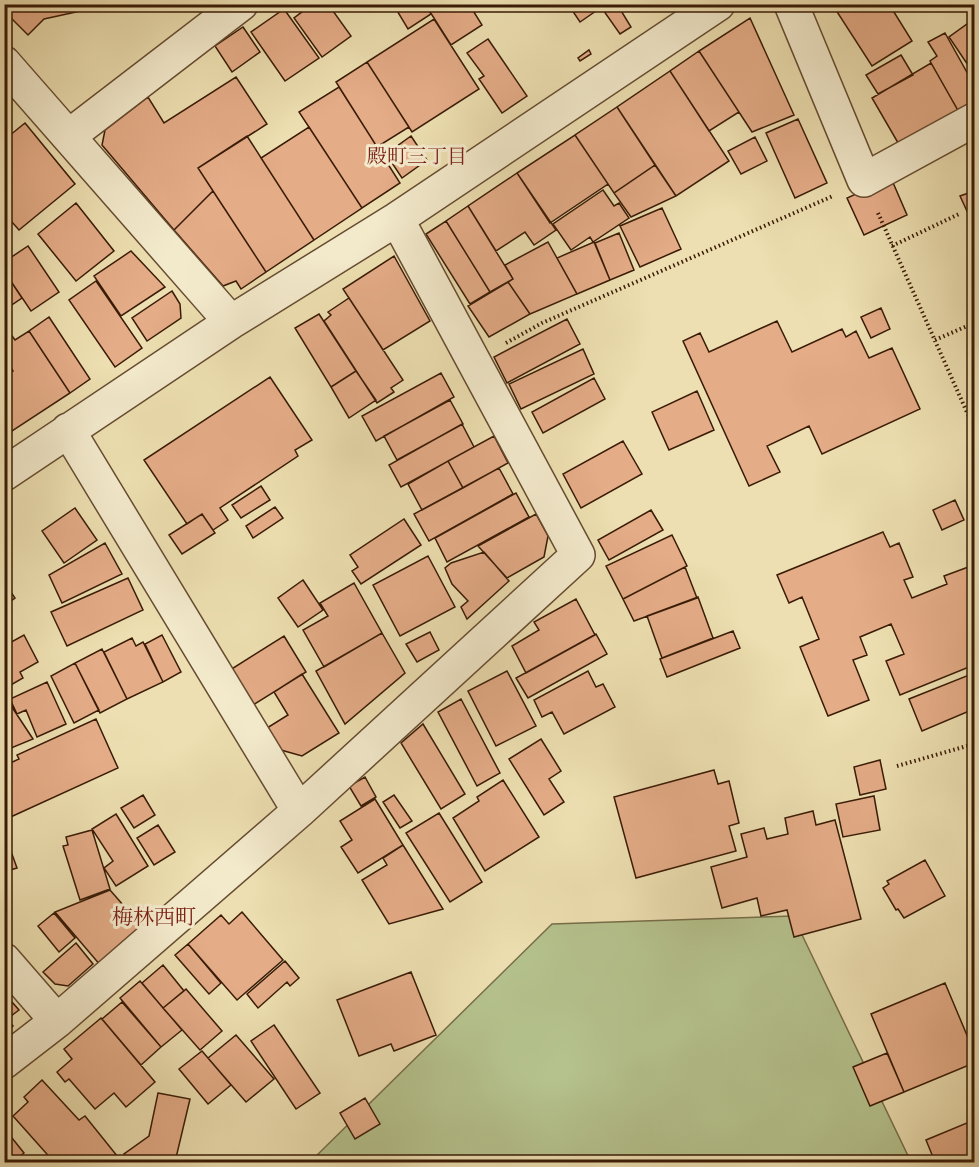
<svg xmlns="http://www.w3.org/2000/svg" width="979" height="1167" font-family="Alegreya,'Noto Serif JP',serif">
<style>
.green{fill:#b5c28d;stroke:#776e4a;stroke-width:1.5}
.building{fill:#e4ac87;stroke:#391b06;stroke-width:1.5}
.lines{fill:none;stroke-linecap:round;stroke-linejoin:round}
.street-casing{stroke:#664c31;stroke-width:36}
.path{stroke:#391b06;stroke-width:4;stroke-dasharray:1.5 3;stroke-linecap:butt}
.street{stroke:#f3eacc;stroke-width:33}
.labels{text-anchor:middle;stroke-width:6;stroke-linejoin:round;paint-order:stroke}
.neighbourhood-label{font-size:20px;fill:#7a1f14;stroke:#f3eacc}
.quarter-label{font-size:21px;fill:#7a1f14;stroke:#f3eacc}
</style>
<rect width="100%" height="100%" fill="#eddfb1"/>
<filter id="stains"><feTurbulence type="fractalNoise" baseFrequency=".00333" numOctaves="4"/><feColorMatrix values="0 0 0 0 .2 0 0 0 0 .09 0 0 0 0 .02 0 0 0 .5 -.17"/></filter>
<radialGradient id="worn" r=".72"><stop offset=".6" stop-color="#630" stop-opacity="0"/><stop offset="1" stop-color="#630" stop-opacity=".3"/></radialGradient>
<!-- green -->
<path class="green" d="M793,916L911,1162H310L552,924Z"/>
<!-- building -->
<path class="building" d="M4,4H104V6L44,19L28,35L4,11Z
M304,4H328L351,36L322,57L294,18L307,8Z
M393,4H425L431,14L408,29Z
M425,4H469L482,25L451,45Z
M568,4H606L580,22Z
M606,4H617L631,27L620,34L601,7Z
M832,4H889L912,41L872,66Z
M284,9L319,58L285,81L251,32Z
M750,18L794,115L752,132L699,51Z
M434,19L479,89L412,132L367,62Z
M974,19V74L949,37Z
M243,27L260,52L232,72L215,46Z
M945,33L974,85V106L960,114L930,61L937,56L928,42Z
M488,39L527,96L502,113L479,79L484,76L467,53Z
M589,50L591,54L580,61L578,58Z
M699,51L739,112L709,131L670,71Z
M901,55L913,75L878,94L866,75Z
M367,62L409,127L377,147L336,82Z
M931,63L960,114L901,148L872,98Z
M670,71L729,161L676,196L617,107Z
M236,77L267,124L198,168L213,191L174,230L102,145L105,130L148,97L164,123Z
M339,87L400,183L362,208L299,112Z
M617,107L655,165L614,193L575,135Z
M798,119L827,183L795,198L766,133Z
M25,123L75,184L19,230L4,213V140Z
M309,127L362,208L314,240L261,158Z
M575,135L608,184L550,223L517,173Z
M247,136L314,240L266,272L198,168Z
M411,136L427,160L402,178L386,154Z
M755,137L767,161L741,174L728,151Z
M655,165L676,196L631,217L614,193Z
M517,173L556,230L534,245L525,232L496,251L468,206Z
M891,178L907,215L864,235L847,198Z
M603,190L614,206L619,203L629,218L593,242L590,237L571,250L553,224Z
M213,191L266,272L241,289L236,281L223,286L174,230Z
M974,191V221L972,222L960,196Z
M76,203L114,251L76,281L38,234Z
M468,206L513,279L490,292L446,221Z
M662,208L681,249L640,267L620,226Z
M446,221L490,292L470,304L426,234Z
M619,233L634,270L610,280L595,243Z
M548,242L577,294L530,314L508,282L513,279L505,265Z
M594,242L610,280L577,294L557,258Z
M28,246L59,292L31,311L4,271V262Z
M131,251L165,287L121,316L94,276Z
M394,256L430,321L383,350L343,289Z
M4,271L22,298L4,310Z
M96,281L142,348L115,367L69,300Z
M508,282L530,314L489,337L468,306Z
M172,291L180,304L181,318L147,341L132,318Z
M349,298L403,380L391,388L394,392L377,403L324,321L331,315L328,312Z
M881,308L890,329L871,338L861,317Z
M319,314L356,371L331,387L295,328Z
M49,317L90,379L70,393L29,331Z
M567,319L580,344L507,383L494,357Z
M777,321L792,352L842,329L846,337L856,331L869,358L892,348L920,409L822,454L809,426L767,446L780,472L749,486L683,341L700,333L709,352Z
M4,325L15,340L29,331L70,393L6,435L4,376L13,371L7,361L4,363Z
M583,349L594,374L521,409L509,384Z
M356,371L376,400L349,418L331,387Z
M441,373L454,397L376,441L362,416Z
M270,377L312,440L295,450L298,456L220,508L228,520L213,530L202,514L187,524L144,460Z
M594,378L605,399L543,433L532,412Z
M697,391L714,430L669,450L652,412Z
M450,400L463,424L397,460L384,436Z
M462,424L474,447L401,487L389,465Z
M494,436L508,463L463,488L448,461Z
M623,441L642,474L581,508L563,474Z
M448,461L463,488L422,510L408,484Z
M499,468L513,494L429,541L414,514Z
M261,486L270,500L241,518L232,505Z
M516,493L529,517L447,562L435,538Z
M955,500L964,520L942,530L933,510Z
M275,507L283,518L253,538L246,526Z
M75,508L97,540L64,563L42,531Z
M651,510L663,530L609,560L598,540Z
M202,514L215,533L182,554L169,535Z
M536,514L548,536L544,557L507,578L478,546Z
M404,519L421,545L361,584L352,571L358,567L350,555Z
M883,532L890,547L899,543L913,577L904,580L912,598L947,584L944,576L971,566L974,574V665L900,695L886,661L904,654L891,624L860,637L867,655L853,660L869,700L828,716L800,647L819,639L802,597L789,603L777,575Z
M672,535L687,566L623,599L606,566Z
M105,543L122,574L62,603L49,575Z
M484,552L509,581L467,619L461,607L468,601L452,584L445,568L451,563Z
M428,556L455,607L400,636L373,585Z
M685,567L697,598L634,621L623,599Z
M128,578L143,610L67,646L51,612Z
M303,580L323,610L298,627L278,598Z
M4,582L15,598L4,606Z
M354,583L382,633L324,667L303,630L328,616L320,603Z
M698,597L713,638L662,658L647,616Z
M576,599L595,635L526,673L512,646L539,630L534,622Z
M733,631L740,648L667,677L660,659Z
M430,632L439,650L417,662L406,644Z
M382,633L405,673L345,724L316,671Z
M596,634L607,654L528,698L516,678Z
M24,635L38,662L20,672L23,678L4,689V646Z
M162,635L181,672L163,682L145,644Z
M284,636L306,672L253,705L230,670Z
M132,638L136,646L143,642L163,682L127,699L104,652Z
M102,649L127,699L100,713L75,663Z
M75,663L99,710L74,723L51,676Z
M507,671L536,726L496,746L468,691Z
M588,671L596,687L603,684L615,707L564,734L552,712L542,717L534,700Z
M974,673V709L922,731L909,699Z
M302,674L339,733L302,756L281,750L267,728L288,715L274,692Z
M47,682L66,724L37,737L26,710L17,714L10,699Z
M4,695L33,739L4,751Z
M461,699L500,773L477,786L438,712Z
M96,719L118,768L4,820V766L19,759L17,755Z
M423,724L465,794L441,809L401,743Z
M541,739L561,771L549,779L564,802L544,815L509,759Z
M880,760L886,789L860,795L854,767Z
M714,770L718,784L729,781L739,823L729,826L736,851L636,878L614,797Z
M365,777L376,797L361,806L349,786Z
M503,780L539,837L485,871L453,818L479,801L477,797Z
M143,795L155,815L134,828L121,808Z
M394,795L412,821L400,828L383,802Z
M874,796L880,830L843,837L836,804Z
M375,799L403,845L358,873L341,847L352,840L340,821Z
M813,811L816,825L835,820L861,919L794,937L787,910L761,916L757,898L722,908L711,867L747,857L741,834L764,828L767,839L788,834L785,818Z
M439,813L482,882L450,902L406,833Z
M116,814L148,866L116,886L104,868L113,861L92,829Z
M158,825L175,852L154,865L137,838Z
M92,830L110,889L80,900L63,846L68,845L66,837Z
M4,832L17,868L4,872Z
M403,845L443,909L389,924L362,880L387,865L383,858Z
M925,860L945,896L904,918L898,909L896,910L883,888L889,884L887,881Z
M110,890L144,929L101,966L55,912Z
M242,912L283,960L237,1000L188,944L221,915L229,924Z
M54,913L75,938L59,952L38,926Z
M76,943L93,964L68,986L55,984L43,972Z
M188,944L221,983L209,994L175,955Z
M285,961L299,978L290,986L287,982L258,1008L247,994Z
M163,965L184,991L163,1008L142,983Z
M411,972L436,1035L394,1051L391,1044L359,1056L337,1000Z
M140,981L182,1030L161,1047L120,998Z
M945,983L974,1052V1063L904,1092L871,1014Z
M186,989L222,1031L200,1050L163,1008Z
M4,993L19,1010L7,1019L13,1026L4,1033Z
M122,1002L161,1047L141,1065L102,1019Z
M101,1018L155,1082L126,1107L114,1093L95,1109L69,1079L65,1082L57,1072L72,1059L64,1049Z
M274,1025L320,1093L296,1109L251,1041Z
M236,1035L274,1079L246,1102L208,1058Z
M202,1051L231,1085L208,1104L179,1069Z
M887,1053L904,1092L870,1106L853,1067Z
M42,1080L79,1120L85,1116L122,1162H54L13,1116L28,1102L24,1097Z
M158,1093L190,1099L175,1162H130L124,1154L149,1136Z
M365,1098L380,1124L355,1139L340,1113Z
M974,1120V1162H935L926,1140Z
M4,1128L24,1153L13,1162H4Z"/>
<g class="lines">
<defs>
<path id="street" d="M791,4L864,180L974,120
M4,63L231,322
M69,136L241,4
M68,430L299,811
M4,474L231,322L397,219L718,4
M4,960L57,1021
M4,1062L57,1021L299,811L578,555L397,219"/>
</defs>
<!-- street casing -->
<use href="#street" class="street-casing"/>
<!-- path -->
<path class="path" d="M878,213L974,428
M892,246L959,214
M935,340L974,323
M506,343L542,323L833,196
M897,766L974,744"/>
<!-- street -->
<use href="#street" class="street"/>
</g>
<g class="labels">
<!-- neighbourhood labels -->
<g class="neighbourhood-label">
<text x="417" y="163">殿町三丁目</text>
</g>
<!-- quarter labels -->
<g class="quarter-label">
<text x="154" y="924">梅林西町</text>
</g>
</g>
<!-- margin -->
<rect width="979" height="1167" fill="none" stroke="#eddfb1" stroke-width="24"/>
<rect x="6" y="6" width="967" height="1155" fill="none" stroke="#391b06" stroke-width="3"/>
<rect x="12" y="12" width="955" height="1143" fill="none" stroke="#391b06" stroke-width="1.5"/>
<rect width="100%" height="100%" filter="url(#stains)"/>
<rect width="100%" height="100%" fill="url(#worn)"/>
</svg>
